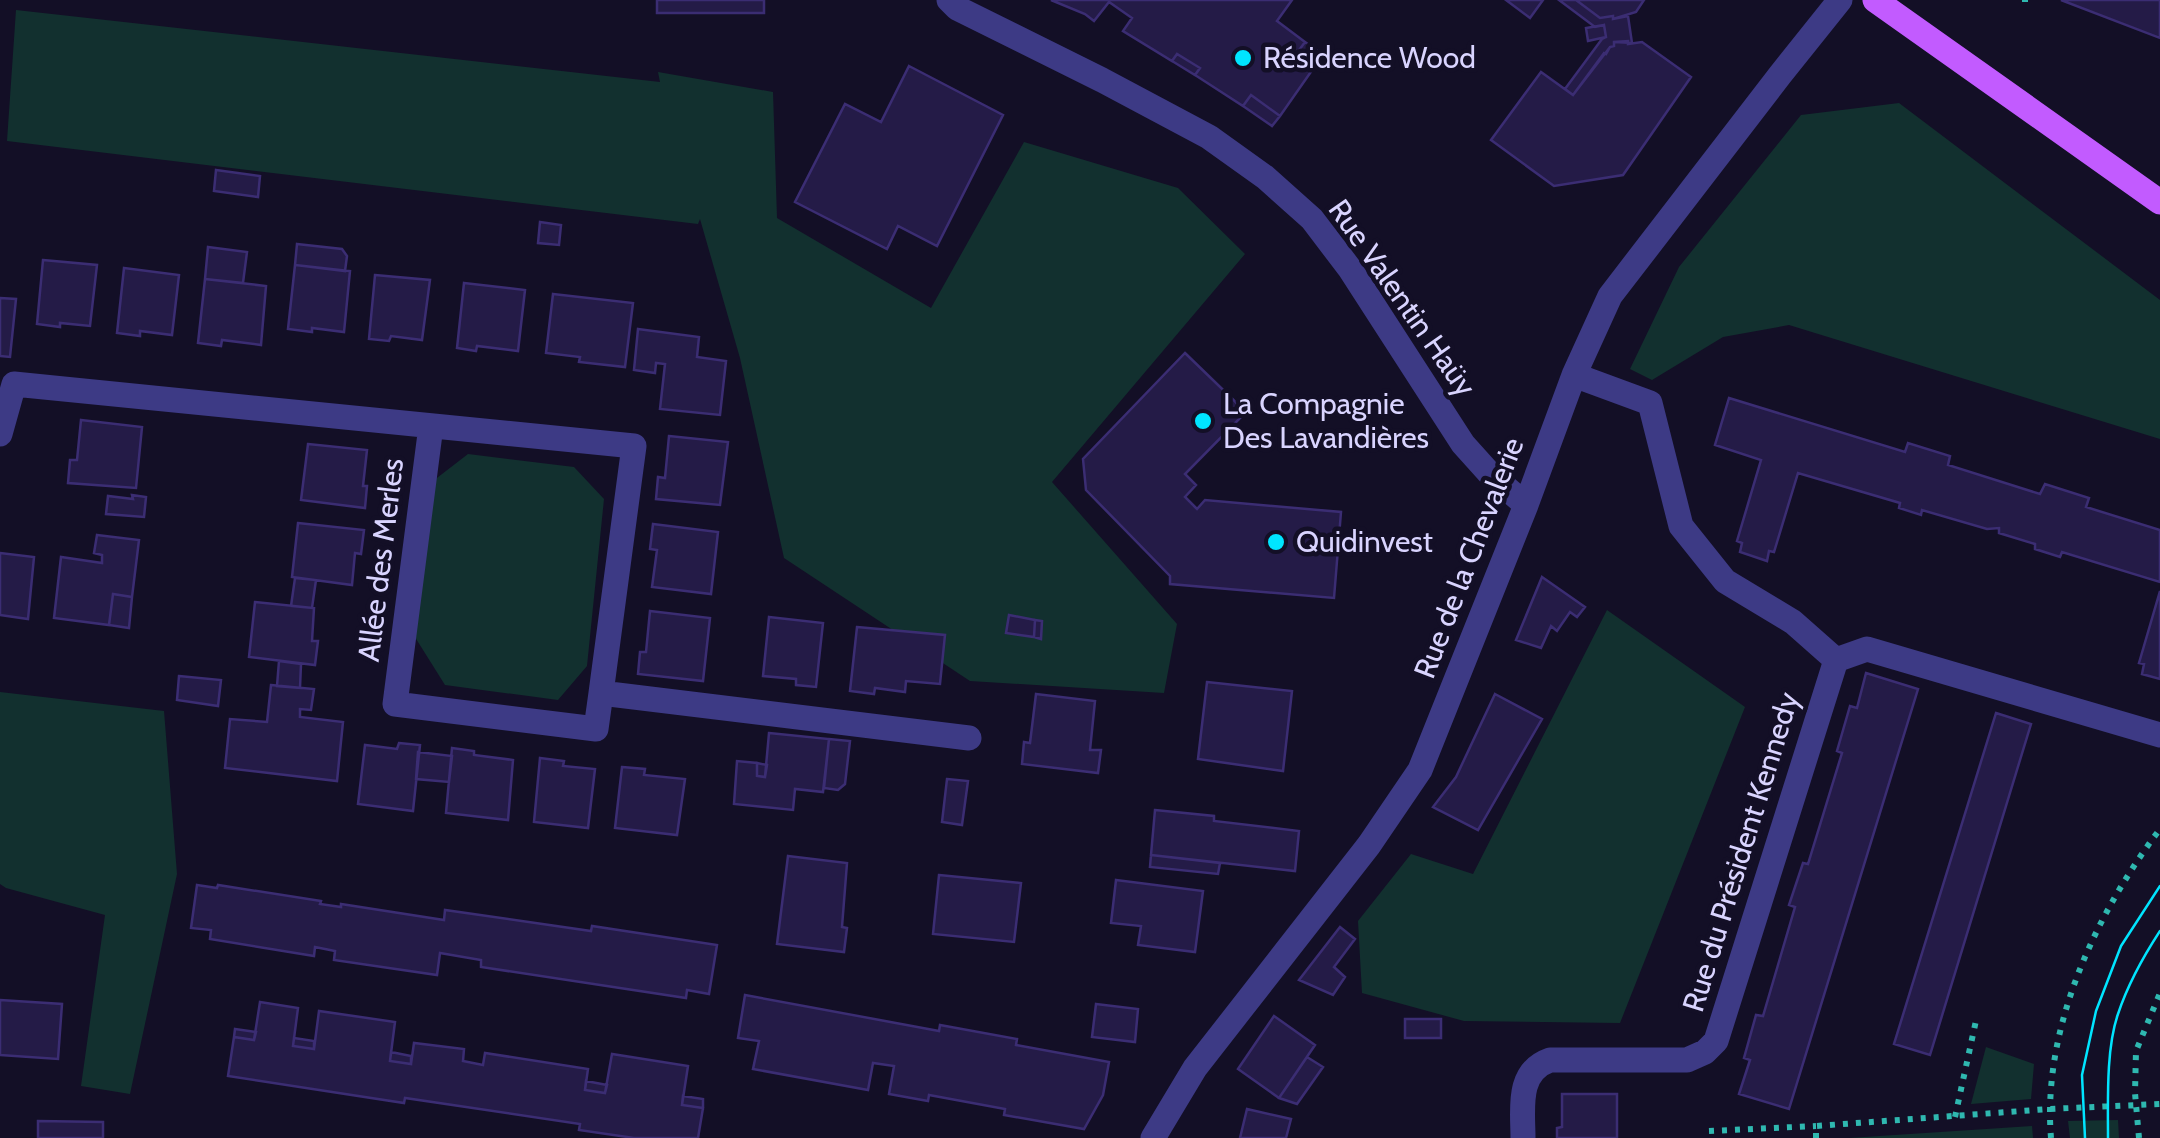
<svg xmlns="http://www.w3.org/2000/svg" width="2160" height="1138" font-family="Cabin,sans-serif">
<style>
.green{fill:#12302f}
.building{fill:#241b47;stroke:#3b2d73;stroke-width:2.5}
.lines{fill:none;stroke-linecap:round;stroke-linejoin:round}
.path{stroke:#2fb8b0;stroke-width:6;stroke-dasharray:5 8;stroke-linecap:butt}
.street{stroke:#3d3a85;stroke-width:25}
.primary{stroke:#c25bff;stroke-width:25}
.tram{stroke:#00e5ff;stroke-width:2.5}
.poi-dot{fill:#00e5ff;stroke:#130f26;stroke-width:4}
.labels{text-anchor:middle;stroke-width:9;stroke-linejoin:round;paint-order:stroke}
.poi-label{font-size:30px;fill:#d9d4ff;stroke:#130f26;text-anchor:start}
.street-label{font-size:30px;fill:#d9d4ff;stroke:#130f26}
</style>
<rect width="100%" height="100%" fill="#130f26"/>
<!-- green -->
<path class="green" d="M16,10L660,82L658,72L773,92L777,218L931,308L1024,142L1178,188L1245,254L1052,482L1177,624L1164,693L970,681L784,558L740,358L700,219L698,224L7,141Z
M1899,103L2160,300V439L1789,325L1723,337L1652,380L1630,369L1679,267L1801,115Z
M468,454L574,467L604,499L587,666L558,700L445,685L413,634L433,481Z
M1607,610L1745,707L1620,1023L1464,1021L1362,993L1358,921L1411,854L1473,874Z
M0,692L164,711L177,874L130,1094L81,1086L105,915L6,888L0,884Z
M1986,1047L2034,1064L2031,1099L1971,1104Z
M2118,1120L2119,1138H2070L2068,1121Z
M2032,1126L2033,1138H1849Z"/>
<!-- building -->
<path class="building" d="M657,0H764V13H657Z
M1051,0H1292L1277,21L1305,42L1297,53L1315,66L1280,116L1251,95L1243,106L1195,75L1200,68L1177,54L1172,61L1123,31L1132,18L1109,2L1094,21L1085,14Z
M1506,0H1543L1530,18Z
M1559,0H1576L1600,18L1613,16V19L1628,16L1632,43L1614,42V46L1610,47L1606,54L1604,53L1573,95L1565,89L1602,39L1606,37L1604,25L1595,27Z
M1576,0H1644L1636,12L1613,19V16L1600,18Z
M2061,0H2160V38Z
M1604,25L1606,37L1588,41L1586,28Z
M1628,41V44L1642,42L1691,77L1623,175L1554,186L1491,140L1541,72L1573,95L1610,47L1614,46V42Z
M1305,42L1323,55L1315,66L1297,53Z
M1177,54L1200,68L1195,75L1172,61Z
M909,66L1003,115L937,246L898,226L887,249L795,202L845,104L881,122Z
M1251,95L1280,116L1272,126L1243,106Z
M216,170L260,176L258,197L214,191Z
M540,222L561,225L559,245L538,243Z
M297,244L342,249L347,256L345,271L295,265Z
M208,247L247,252L243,283L205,279Z
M43,260L97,265L90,326L60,323V327L37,324Z
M295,265L350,271L344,332L312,328V332L288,329Z
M124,268L179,275L172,335L140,331V336L117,333Z
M375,275L430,280L422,340L391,336L389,341L369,339Z
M205,279L266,286L261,345L222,340L221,346L198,343Z
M464,283L525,290L518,351L477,346L476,351L457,348Z
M553,294L633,303L625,367L579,362L580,357L546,353Z
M0,298L16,299L10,357L0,356Z
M638,329L699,337L697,357L726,361L720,415L660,409L665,364L656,363L655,373L634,370Z
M1185,353L1246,412L1185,474L1196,485L1185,497L1197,509L1205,500L1341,512L1334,598L1170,584V576L1086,490L1083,459Z
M1729,398L1905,452L1908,443L1950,456L1948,465L2040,494L2045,484L2089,498L2086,507L2160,530V582L2062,552L2060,557L2035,549V544L1999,533V528L1987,529L1922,510L1921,515L1899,508L1900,503L1798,473L1774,552L1769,551L1767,561L1740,552L1742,543L1737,541L1761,460L1715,445Z
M81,420L142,427L136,488L68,483L70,460H77Z
M669,436L728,442L720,505L656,499L658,477L665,478Z
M308,444L367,450L363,486H367L365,508L301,500Z
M132,495L146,497L144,517L106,514L108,496L133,499Z
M298,523L364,530L361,554L355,553L352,585L292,577Z
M653,524L718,532L711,594L652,587L657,550L650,549Z
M97,535L139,540L132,597L113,594L109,625L54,618L61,557L102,563V555L94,553Z
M0,553L34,557L28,619L0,615Z
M1542,577L1585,607L1577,617L1570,612L1557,631L1551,626L1541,648L1516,640Z
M295,578L316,580L312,608L291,606Z
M2160,591V679L2142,674L2144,664L2139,663Z
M113,594L132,597L129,628L109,625Z
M255,602L314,608L312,641H318L315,665L249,657Z
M650,611L710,618L703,681L638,674L640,652H646Z
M1009,615L1035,620L1034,637L1006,633Z
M769,617L823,623L816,687L796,685V679L763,676Z
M1035,620L1042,621L1041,639L1034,637Z
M857,627L945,635L940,684L906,681L905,692L875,688L874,694L850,691Z
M279,661L301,664L300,688L277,686Z
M1866,673L1918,689L1789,1109L1739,1094L1750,1060L1744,1058L1756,1015L1763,1016L1795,907L1789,905L1803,863L1808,864L1842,753L1837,751L1850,706L1857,708Z
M179,676L221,680L218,706L177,700Z
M1207,682L1292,691L1283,771L1198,759Z
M271,685L314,689L311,710L300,709V717L343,722L337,781L225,768L230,719L267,722Z
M1036,694L1095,701L1090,750H1101L1098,773L1022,764L1024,742L1030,743Z
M1495,694L1542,719L1478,830L1433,807L1456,777Z
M1996,713L2031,724L1930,1055L1894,1044Z
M769,733L829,739L823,792L795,789L793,810L734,804L737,761L757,763V776L765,777Z
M829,739L850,741L845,784L838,790L824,788Z
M399,743L420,745L413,811L358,804L365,745L397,749Z
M452,748L474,751V755L513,760L508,820L446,813Z
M418,752L452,756L449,782L416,779Z
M540,758L564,761L563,766L595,769L588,828L534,822Z
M757,763L767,765L765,777L757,776Z
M622,767L645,769L644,775L685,779L677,835L615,828Z
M947,779L968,781L962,825L942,822Z
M1155,810L1214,816V821L1299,831L1295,871L1151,855Z
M1151,855L1220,863L1218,874L1150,867Z
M788,856L847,863L842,927L847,928L844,952L777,944Z
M939,875L1021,883L1014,942L933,934Z
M1116,880L1203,891L1195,952L1138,945L1141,926L1111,923Z
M197,885L217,888L218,885L321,901L320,904L341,907V904L444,920L445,910L591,931L592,926L717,945L709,994L687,990L686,998L481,967V960L440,953L437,975L334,960L335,951L315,947L314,956L210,939L211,930L191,928Z
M1340,927L1355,939L1334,967L1345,977L1333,995L1299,980Z
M745,995L939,1031L940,1025L1017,1039L1016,1045L1109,1062L1103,1095L1084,1129L1004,1115L1005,1109L929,1095L928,1101L889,1094L894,1066L873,1063L868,1090L753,1069L759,1041L738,1038Z
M0,1000L62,1004L58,1059L0,1055Z
M260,1002L298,1008L293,1046L314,1049L319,1011L395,1022L390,1061L411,1064L414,1043L464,1049L463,1061L483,1065L485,1053L588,1069L585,1090L605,1093L612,1054L688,1066L682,1105L703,1108L698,1138H634L579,1130L580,1124L405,1098L404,1103L228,1076L234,1037L254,1040Z
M1096,1004L1138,1009L1135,1042L1092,1037Z
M1274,1016L1315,1045L1279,1098L1238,1069Z
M1405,1019H1441V1038H1405Z
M235,1029L256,1032L254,1040L234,1037Z
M294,1038L314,1041V1049L293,1046Z
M391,1052L411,1056V1064L390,1061Z
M1307,1057L1323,1067L1297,1104L1279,1098Z
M586,1081L607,1085L605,1093L585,1090Z
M1562,1094H1617V1138H1557V1128L1562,1127Z
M683,1096L703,1099V1108L682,1105Z
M1247,1109L1291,1119L1286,1138H1240Z
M38,1121L103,1122V1138H38Z"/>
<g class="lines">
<!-- path -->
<path class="path" d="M2025,2V0
M1955,1117L1977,1016
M1709,1131L1816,1126
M1816,1138V1126L2049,1109L2160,1104
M2051,1138C2042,1029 2095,915 2160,829
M2139,1138L2135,1093L2136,1051L2160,993"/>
<!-- street -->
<path class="street" d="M949,0L957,8L1102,80L1209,137L1265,177L1312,219L1350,269L1463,444L1490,474L1526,505
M431,426L395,704L596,729L601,693
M0,434L14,384L634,446L601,693L969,738
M1836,660L1867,649L2160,735
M1153,1138L1195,1068L1369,845L1420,770L1526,505L1574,375L1610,296L1780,75L1840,0
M1523,1138C1523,1109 1516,1072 1550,1060H1687L1705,1052L1716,1041L1836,660L1793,622L1725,581L1681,526L1650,403L1574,375"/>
<!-- primary -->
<path class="primary" d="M1875,0L2160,202"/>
<!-- tram -->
<path class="tram" d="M2085,1138L2082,1075L2096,1011L2121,946L2160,886
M2108,1138C2108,1101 2106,1048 2118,1014C2128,984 2143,957 2160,931"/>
</g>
<!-- markers -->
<g class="poi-dot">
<circle cx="1243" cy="58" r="10"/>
<circle cx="1203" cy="421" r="10"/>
<circle cx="1276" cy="542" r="10"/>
</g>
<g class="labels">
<!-- poi labels -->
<g class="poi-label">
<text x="1263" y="68">Résidence Wood</text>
<text x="1223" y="414">La Compagnie<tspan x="1223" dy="34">Des Lavandières</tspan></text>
<text x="1296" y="552">Quidinvest</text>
</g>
<!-- street labels -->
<g class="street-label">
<text transform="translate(1402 298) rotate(55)" y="10">Rue Valentin Haüy</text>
<text transform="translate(1469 558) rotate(-69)" y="10">Rue de la Chevalerie</text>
<text transform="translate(381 560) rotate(-83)" y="10">Allée des Merles</text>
<text transform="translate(1741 852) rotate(-73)" y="10">Rue du Président Kennedy</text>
</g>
</g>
</svg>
